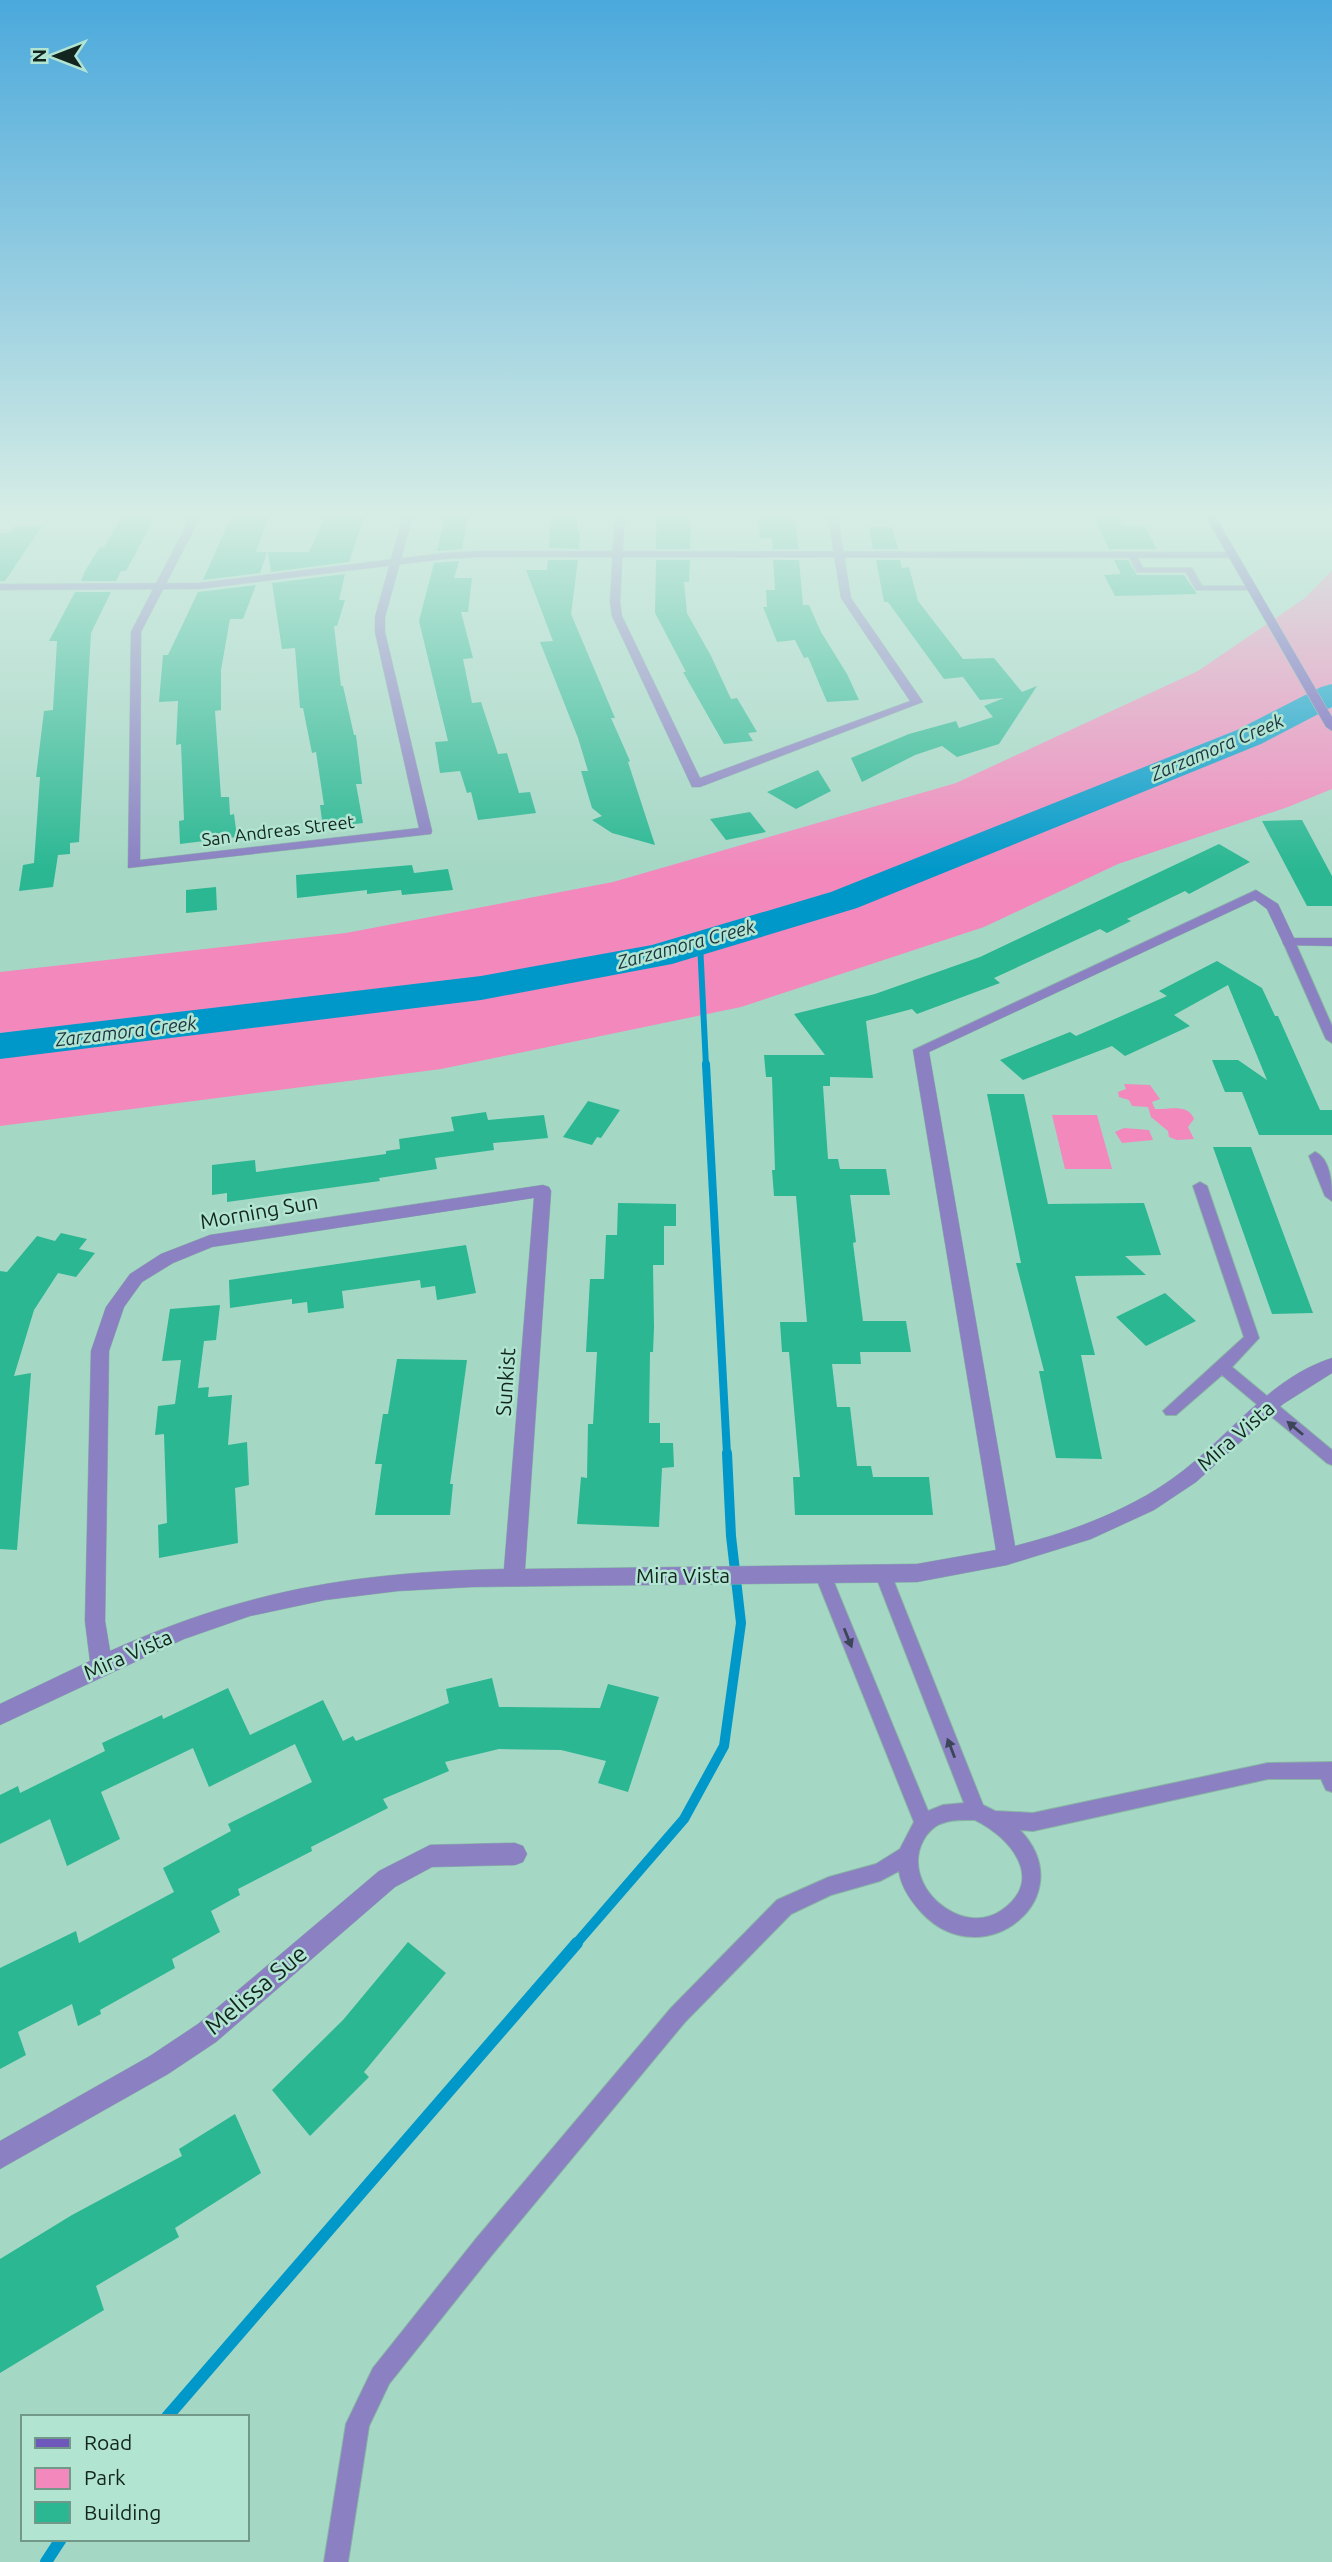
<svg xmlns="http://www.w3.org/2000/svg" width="1332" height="2562" font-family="Ubuntu,sans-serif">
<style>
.green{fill:#f288bc}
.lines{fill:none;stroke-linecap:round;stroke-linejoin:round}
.stream-far3{stroke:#0098c9;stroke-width:6}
.stream-far2{stroke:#0098c9;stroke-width:8}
.stream-far1{stroke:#0098c9;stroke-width:10}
.stream{stroke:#0098c9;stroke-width:12}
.river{fill:#0098c9;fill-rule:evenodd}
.building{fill:#2ab792}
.service-casing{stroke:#88b4a4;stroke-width:2}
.minor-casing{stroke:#88b4a4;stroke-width:1}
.tertiary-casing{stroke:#88b4a4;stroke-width:1}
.secondary-casing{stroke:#88b4a4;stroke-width:1}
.service{fill:#8a80c2;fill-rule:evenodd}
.minor{fill:#8a80c2;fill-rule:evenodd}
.tertiary{fill:#8a80c2;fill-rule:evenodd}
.secondary{fill:#6e58bb;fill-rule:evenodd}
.oneway{fill:#3c4658}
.labels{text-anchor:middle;stroke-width:5;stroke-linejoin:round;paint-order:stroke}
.far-street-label{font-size:18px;fill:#12261f;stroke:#b2e4d2}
.far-water-label{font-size:19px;font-style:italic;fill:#1b3440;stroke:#b2e4d2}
.street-label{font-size:21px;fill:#12261f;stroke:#b2e4d2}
.near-street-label{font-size:24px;fill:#12261f;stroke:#b2e4d2}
</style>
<rect width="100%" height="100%" fill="#a5d7c5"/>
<!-- green -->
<path class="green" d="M1332,570V789L1288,807L1118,864L984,927L741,1007L441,1069L0,1126V972L346,933L613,882L956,783L1198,671L1305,598Z
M1124,1084L1150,1085L1160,1099L1152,1102L1155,1109C1169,1110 1188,1103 1194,1119L1188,1127L1194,1139L1177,1140L1169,1137L1168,1131L1151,1117L1148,1107L1132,1106L1129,1100L1119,1097L1118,1092L1126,1089Z
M1052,1115H1097L1112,1169H1065Z
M1124,1128L1149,1130L1153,1140L1122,1143L1115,1132Z"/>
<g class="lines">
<!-- stream-far3 -->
<path class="stream-far3" d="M700,943L706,1066"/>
<!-- stream-far2 -->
<path class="stream-far2" d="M706,1064L727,1454"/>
<!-- stream-far1 -->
<path class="stream-far1" d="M575,1945L684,1819L724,1746L741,1623L731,1536L727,1453"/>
<!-- stream -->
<path class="stream" d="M167,2417L577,1943
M46,2562L61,2539"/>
<!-- river -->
<path class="river" d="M1332,684V707L1261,744L857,908L672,964L481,1000L0,1059V1033L481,976L652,945L831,892L1237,730L1321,687Z"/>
</g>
<!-- building -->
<path class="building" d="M233,512H270L256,552H267L260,573L203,580Z
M446,512H469L462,549L437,551Z
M551,512H579L577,531H580L579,549L549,548Z
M657,512H691L690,549H656Z
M758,512H792L796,524L798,549H773L772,538H760Z
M1091,512H1115L1122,526H1144L1157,549H1109Z
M157,513L126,571H121L116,581H81L85,571L100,547H104L123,514Z
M327,513L365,514L349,562L271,572L268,552H309Z
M15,526H42L5,581H0V533H10Z
M869,527H892L898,549H873Z
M548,560H578L571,614L615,718H611L630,761L628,762L655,845L612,833L592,820L602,816L592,808L581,771H588L578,738L540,642L553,641L526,570H547Z
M656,560H690L689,582H684L687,613L711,656L731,699L737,698L757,732L748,733L753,741L724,744L683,672H686L655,613Z
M773,560H799L803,605H809L821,632L847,674L859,700L827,702L808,657L804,658L795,640L777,642L763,607H767L766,590H775Z
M876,560H900L902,568L909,567L918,601L963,659L994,658L1022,692L1037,686L999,744L957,757L942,746L915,755L862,782L851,758L909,734L956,721L959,728L993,717L984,706L1004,698L980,700L963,677L944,679L888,602H884Z
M1114,560H1128L1137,575H1184L1197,594L1115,596L1104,575L1121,574Z
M459,561L454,578H472L468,612H461L473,658L463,659L472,703L481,702L498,754L507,753L519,793L530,792L536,813L478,820L471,792L467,793L460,771L440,773L435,742L448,741L419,621L434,563Z
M345,574L339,600H345L337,626H334L341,686H343L354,735H356L362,784H356L363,823L323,828L320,805H324L316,752L312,753L303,708H300L295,648L282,649L272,583Z
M256,585L243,619H230L221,670V710L215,711L221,797H229L230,815L234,814L237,837L180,844L179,821L184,820L181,744L176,745L178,701L159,702L163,655H168L198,592Z
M75,592H111L91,633L79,842L70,843V854L58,855L53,887L19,891L23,865L34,863L40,777H36L44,711L53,710L57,641H49Z
M818,770L831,791L796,809L767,792Z
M750,812L766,832L726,840L710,819Z
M1302,820L1332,876V906H1307L1262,821Z
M1219,844L1250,862L1189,894L1185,891L1127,919L1131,921L1107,933L1100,929L994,978L1000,983L917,1014L912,1009L866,1021L873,1078L830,1077V1086H823L828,1159H838L840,1169H886L890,1195H850L856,1242L853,1243L863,1321H906L911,1352H860L861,1364H832L837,1407H850L857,1466H871L873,1477H929L933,1515H795L793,1477H800L789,1352H782L780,1322H807L796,1196H774L772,1170H775L772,1077H766L764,1055H825L794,1014L875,994L980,957Z
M412,865L414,873L448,869L453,890L402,895L401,890L367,894V890L297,898L296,875Z
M216,887L217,910L186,913V890Z
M1217,961L1262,988L1275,1016H1278L1320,1110H1332V1135H1259L1242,1092H1225L1212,1060H1238L1267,1080L1228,985L1174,1015L1190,1026L1125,1056L1112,1046L1023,1080L1000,1060L1070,1032L1076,1036L1167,996L1159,991Z
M987,1094H1024L1048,1204L1144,1203L1161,1255L1125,1256L1146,1275L1075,1276L1095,1355H1081L1102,1459L1056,1458L1039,1371H1044L1016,1263H1021Z
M588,1101L620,1110L601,1138L597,1137L592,1145L563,1137Z
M486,1112L488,1120L544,1115L548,1138L493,1143L494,1150L435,1158L437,1169L379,1178L380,1181L227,1202V1193L212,1195V1165L255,1160L256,1172L386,1154V1151L400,1149L399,1139L454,1131L451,1117Z
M1213,1147H1251L1313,1313L1272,1314Z
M618,1203L676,1204V1226H664V1265H653L654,1327L653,1352H650L649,1423H660V1443H673L674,1467L662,1468L659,1527L577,1524L581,1477L587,1478L588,1424H593L597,1352H586L590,1279H604L606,1235H617Z
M61,1233L87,1239L79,1249L95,1253L76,1277L58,1273L34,1310L14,1376L31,1373L17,1550L0,1549V1271L7,1272L37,1236L55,1241Z
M466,1245L476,1293L437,1300L435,1286L421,1288L420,1280L342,1291L344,1308L308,1313L307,1302L292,1304V1299L230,1308L229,1280Z
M1165,1293L1196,1321L1146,1346L1116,1317Z
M220,1305L216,1340L204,1341L198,1388L209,1387L208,1397L232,1395L228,1445L247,1442L249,1485L235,1488L238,1543L159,1558L158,1525L167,1523L164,1434L155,1435L158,1406L175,1404L181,1360L162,1361L170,1309Z
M397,1359L467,1360L450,1484H453L450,1515H375L382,1464H375L383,1414H388Z
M492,1678L499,1707L600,1708L608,1684L659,1697L628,1792L598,1783L606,1761L561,1750L499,1749L445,1762L449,1771L383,1799L388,1808L311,1847L312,1851L238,1889L240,1895L211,1911L220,1932L172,1959L175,1968L100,2010L101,2014L78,2026L72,2004L18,2032L26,2055L0,2069V1968L76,1931L79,1943L174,1892L163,1868L231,1831L228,1824L312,1782L295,1744L209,1787L193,1748L101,1792L120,1839L67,1866L50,1819L0,1844V1795L18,1786L20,1793L105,1751L102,1743L162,1715L163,1719L228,1688L250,1735L323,1700L343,1741L353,1736L356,1741L449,1703L446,1689Z
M408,1942L446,1973L364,2072L369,2077L310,2136L272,2090L343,2020Z
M235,2114L261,2173L175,2228L179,2237L96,2286L104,2310L0,2373V2259L72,2215L182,2156L179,2149Z"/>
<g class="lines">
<defs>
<path id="service" d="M1129,553H1135L1143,568H1192L1202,586H1252L1256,588L1252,590H1196L1186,572H1137L1128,555Z
M1289,939L1295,942L1332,1026V1043L1326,1039L1283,942Z
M1315,1152C1331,1159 1332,1185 1332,1201L1325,1196L1309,1156Z
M1200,1182L1207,1186L1259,1338L1232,1367L1332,1450V1465L1327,1463L1222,1375L1176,1415H1166L1163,1411L1244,1337L1193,1186Z
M883,1567L889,1569L891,1574L983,1805L995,1811L1033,1813L1268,1763L1332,1762V1792L1326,1790L1321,1779H1268L1033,1831L1020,1830C1084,1897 983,1978 922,1913C911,1901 901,1887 899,1871L880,1881L831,1895L791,1914L685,2022L491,2256L389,2384L369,2426L348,2562H324L346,2424L373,2368L475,2240L671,2008L777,1900L829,1877L876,1864L900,1849L914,1822L815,1575L817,1570L823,1568L829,1570L831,1575L928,1811L943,1805L964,1803L875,1574L877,1569ZM975,1820C1010,1837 1046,1879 1002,1910C961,1939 900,1885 923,1841C927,1833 935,1825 943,1823C952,1819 965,1820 975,1820Z"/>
<path id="minor" d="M193,512H203L141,632L140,860L419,828L375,632V617L404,512H414L385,617V632L432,831L431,834L128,868L131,632Z
M615,512H625L620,602L622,616L700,778L910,701L841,598L827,512H837L851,598L923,702L700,787H692L612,616L610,602Z
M1256,890L1278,904L1294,938H1332V946L1284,945L1267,909L1255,900L929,1052L1015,1546C1074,1531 1136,1508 1184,1470C1231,1433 1272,1377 1332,1358V1373L1283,1404L1196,1482L1154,1510L1091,1539L1007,1565L917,1582L472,1587L398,1591L325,1600L250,1616L184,1639L0,1725V1704L90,1661L85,1621L91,1351L106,1307L130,1274L161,1254L210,1235L543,1185L549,1187L551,1191L525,1569L917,1564L996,1550L913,1050ZM534,1198L504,1569C356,1572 246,1590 110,1651L105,1621L109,1351L124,1307L142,1282L173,1263L212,1247Z
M515,1843L523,1846L527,1854L523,1862L515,1865L432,1867L395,1887L216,2042L168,2074L0,2169V2141L150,2056L198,2024L379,1871L430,1845Z"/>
<path id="tertiary" d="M481,551L1233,552L1238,555L1233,558L481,557L444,559L199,589L0,590V584L199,583L444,553Z"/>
<path id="secondary" d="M1203,512H1213L1332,717V731L1326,727Z"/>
</defs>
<!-- service casing -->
<use href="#service" class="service-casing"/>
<!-- minor casing -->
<use href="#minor" class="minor-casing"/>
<!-- tertiary casing -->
<use href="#tertiary" class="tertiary-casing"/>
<!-- secondary casing -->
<use href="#secondary" class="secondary-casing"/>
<!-- service -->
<use href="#service" class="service"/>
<!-- minor -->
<use href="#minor" class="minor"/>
<!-- tertiary -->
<use href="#tertiary" class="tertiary"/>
<!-- secondary -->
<use href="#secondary" class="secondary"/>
</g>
<!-- one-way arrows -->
<defs><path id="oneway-solid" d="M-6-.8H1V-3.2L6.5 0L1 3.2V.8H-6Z" transform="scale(1.75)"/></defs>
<g class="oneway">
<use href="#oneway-solid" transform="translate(1295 1428) rotate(-140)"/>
<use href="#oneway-solid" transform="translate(848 1638) rotate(68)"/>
<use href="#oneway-solid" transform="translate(951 1748) rotate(-111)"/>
</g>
<!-- sky -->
<linearGradient id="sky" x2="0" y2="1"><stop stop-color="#4ba9dc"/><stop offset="0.59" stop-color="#d6ede5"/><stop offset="1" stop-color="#d6ede5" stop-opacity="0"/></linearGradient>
<rect width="1332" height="871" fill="url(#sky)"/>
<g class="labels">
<!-- far-street labels -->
<g class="far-street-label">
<text transform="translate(278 831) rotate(-7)" y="6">San Andreas Street</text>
</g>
<!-- far-water labels -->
<g class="far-water-label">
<text transform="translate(1217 747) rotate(-23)" y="7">Zarzamora Creek</text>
<text transform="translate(686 944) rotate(-15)" y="7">Zarzamora Creek</text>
<text transform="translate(126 1031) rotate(-7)" y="7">Zarzamora Creek</text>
</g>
<!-- street labels -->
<g class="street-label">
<text transform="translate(259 1212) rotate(-10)" y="7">Morning Sun</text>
<text transform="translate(506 1382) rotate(-86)" y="7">Sunkist</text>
<text transform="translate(1236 1436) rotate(-41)" y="7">Mira Vista</text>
<text x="683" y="1583">Mira Vista</text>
<text transform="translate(128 1655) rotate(-24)" y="7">Mira Vista</text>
</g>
<!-- near-street labels -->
<g class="near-street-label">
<text transform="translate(256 1990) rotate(-40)" y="8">Melissa Sue</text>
</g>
</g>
<!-- legend -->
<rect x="21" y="2415" width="228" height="126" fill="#b2e4d2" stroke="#72988a" stroke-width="2"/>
<rect x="35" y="2438" width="35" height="10" fill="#6e58bb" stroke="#72988a" stroke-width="2"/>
<text x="84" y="2450" font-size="21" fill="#12261f">Road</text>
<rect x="35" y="2468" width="35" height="21" fill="#f288bc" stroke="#72988a" stroke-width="2"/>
<text x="84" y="2485" font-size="21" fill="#12261f">Park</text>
<rect x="35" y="2502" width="35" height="21" fill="#2ab792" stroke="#72988a" stroke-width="2"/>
<text x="84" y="2520" font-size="21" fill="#12261f">Building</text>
<!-- north arrow -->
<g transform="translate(56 56) rotate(270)" stroke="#b2e4d2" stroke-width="5" paint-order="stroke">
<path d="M0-5L12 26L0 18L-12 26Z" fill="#12261f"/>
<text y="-10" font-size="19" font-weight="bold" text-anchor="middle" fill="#12261f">N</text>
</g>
</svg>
